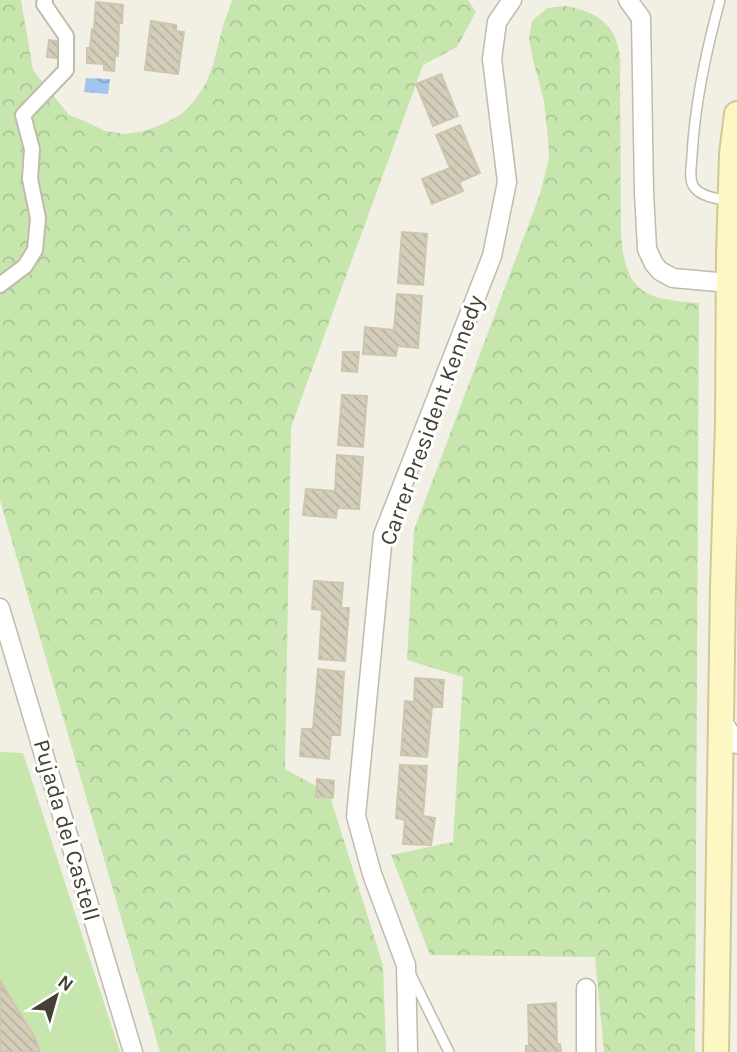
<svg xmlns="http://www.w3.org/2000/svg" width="737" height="1052" font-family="Karla,sans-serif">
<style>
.grass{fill:#c6e6ae}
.forest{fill:url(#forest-crowns)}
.water{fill:url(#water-waves)}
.building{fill:url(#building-back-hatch);stroke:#cec5ae;stroke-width:2}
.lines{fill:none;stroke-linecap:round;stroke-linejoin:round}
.service-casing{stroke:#c0bbaa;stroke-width:12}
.pedestrian-casing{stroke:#c0bbaa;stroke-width:18}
.minor-casing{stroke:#c0bbaa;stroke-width:21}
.secondary-casing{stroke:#d1c995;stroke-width:28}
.service{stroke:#fff;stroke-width:9}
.pedestrian{stroke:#fff;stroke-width:14}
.minor{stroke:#fff;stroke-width:18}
.secondary{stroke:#fdf7c3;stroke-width:24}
.labels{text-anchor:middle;stroke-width:6;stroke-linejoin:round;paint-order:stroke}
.street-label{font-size:23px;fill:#444034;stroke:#fff}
</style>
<defs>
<pattern id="forest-crowns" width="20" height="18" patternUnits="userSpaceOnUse" patternTransform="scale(1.75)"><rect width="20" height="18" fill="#c6e6ae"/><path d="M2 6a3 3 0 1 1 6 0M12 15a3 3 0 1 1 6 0" fill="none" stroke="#abc696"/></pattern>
<pattern id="water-waves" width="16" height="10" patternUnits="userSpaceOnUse" patternTransform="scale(1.75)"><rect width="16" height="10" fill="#a1c5ee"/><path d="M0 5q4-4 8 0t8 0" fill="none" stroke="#85a1c2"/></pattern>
<pattern id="building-back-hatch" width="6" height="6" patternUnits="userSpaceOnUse" patternTransform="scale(1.75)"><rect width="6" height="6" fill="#d3cdba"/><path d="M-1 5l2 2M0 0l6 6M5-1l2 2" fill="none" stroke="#b6b1a0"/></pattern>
</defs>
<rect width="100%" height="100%" fill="#f2f0e5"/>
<!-- grass -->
<path class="grass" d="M0,752L23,753L120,1052H0Z"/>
<!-- forest -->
<path class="forest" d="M0,0H21L33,70L69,115L87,122L105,131L125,134L144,131L163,124L182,114L195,100L206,83L213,65L223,26L232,0H468L476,12L457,47L423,65L291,427L285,769L329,793L383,965L386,1052H160L0,500Z
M565,6C606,13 623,33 620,75L621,233C625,293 644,299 699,303L695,1052H604L595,957L430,955L391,855L453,842L463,677L407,660L414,530L540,194L549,158L548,139L544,101L533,60L529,38L532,21L547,8Z"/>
<!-- water -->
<path class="water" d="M86,78L110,79L108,94L84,92Z"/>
<!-- building -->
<path class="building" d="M96,2L123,5L122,23H119L118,56H115L114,71L104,70V64L87,63V48H90L92,29H94Z
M151,21L176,25V31L184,32L178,74L145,70Z
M49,40L65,42L63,59L47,57Z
M441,74L458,116L433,126L416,84Z
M460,125L480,173L459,182L463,191L432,204L422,179L450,168L436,135Z
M402,232L427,234L423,285L398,283Z
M397,294L422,296L418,348L397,346L396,356L363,354L365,327L394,330Z
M343,352H359L357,372L342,371Z
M342,395L367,396L363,447L338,445Z
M337,455L363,457L359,509L337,508L336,518L303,515L306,489L335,491Z
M314,581L343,583L341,608H349L345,661L319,659L322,610L312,609Z
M318,669L344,672L340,735H331L329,759L300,756L302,729H313Z
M415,678L444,680L442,707H432L427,757L401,755L405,701L414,702Z
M400,765L427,766L423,816L435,818L431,845L403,844L405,820L396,818Z
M317,779L334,781L333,798L316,796Z
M0,981L35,1038L40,1052H0Z
M0,981L35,1038L40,1052H0Z
M556,1003L557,1044H560L561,1052H526V1046H529L528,1005Z"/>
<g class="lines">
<defs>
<path id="service" d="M720,0C706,51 695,102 692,155C692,165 688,179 694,187C701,197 718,199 729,200
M410,973L449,1052"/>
<path id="pedestrian" d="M0,285L25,266L35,250L38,218L30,179L32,149L23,115L66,70V36L44,4L45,0"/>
<path id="minor" d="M628,0L641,18L644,192L647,249L654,264L660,271L673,278L729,283
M0,608L133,1052
M721,719L737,744
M586,988V1052
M408,1052L406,965L372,874L356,816L383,535L492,256L507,182L492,59L497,22L512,0"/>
<path id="secondary" d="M716,1052L723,586L728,422L729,255L732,154L737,114"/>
</defs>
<!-- service casing -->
<use href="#service" class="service-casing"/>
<!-- pedestrian casing -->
<use href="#pedestrian" class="pedestrian-casing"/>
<!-- minor casing -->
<use href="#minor" class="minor-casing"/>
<!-- secondary casing -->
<use href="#secondary" class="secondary-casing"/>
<!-- service -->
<use href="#service" class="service"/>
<!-- pedestrian -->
<use href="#pedestrian" class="pedestrian"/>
<!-- minor -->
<use href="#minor" class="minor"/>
<!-- secondary -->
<use href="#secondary" class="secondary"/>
</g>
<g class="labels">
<!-- street labels -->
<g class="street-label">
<text transform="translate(431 420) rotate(-70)" y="8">Carrer President Kennedy</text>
<text transform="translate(67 830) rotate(74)" y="8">Pujada del Castell</text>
</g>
</g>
<!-- north arrow -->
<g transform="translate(56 996) rotate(37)" stroke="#ffffff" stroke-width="5" paint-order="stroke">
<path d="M0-5L12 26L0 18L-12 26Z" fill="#444034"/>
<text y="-10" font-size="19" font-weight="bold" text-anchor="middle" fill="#444034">N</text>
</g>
</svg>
